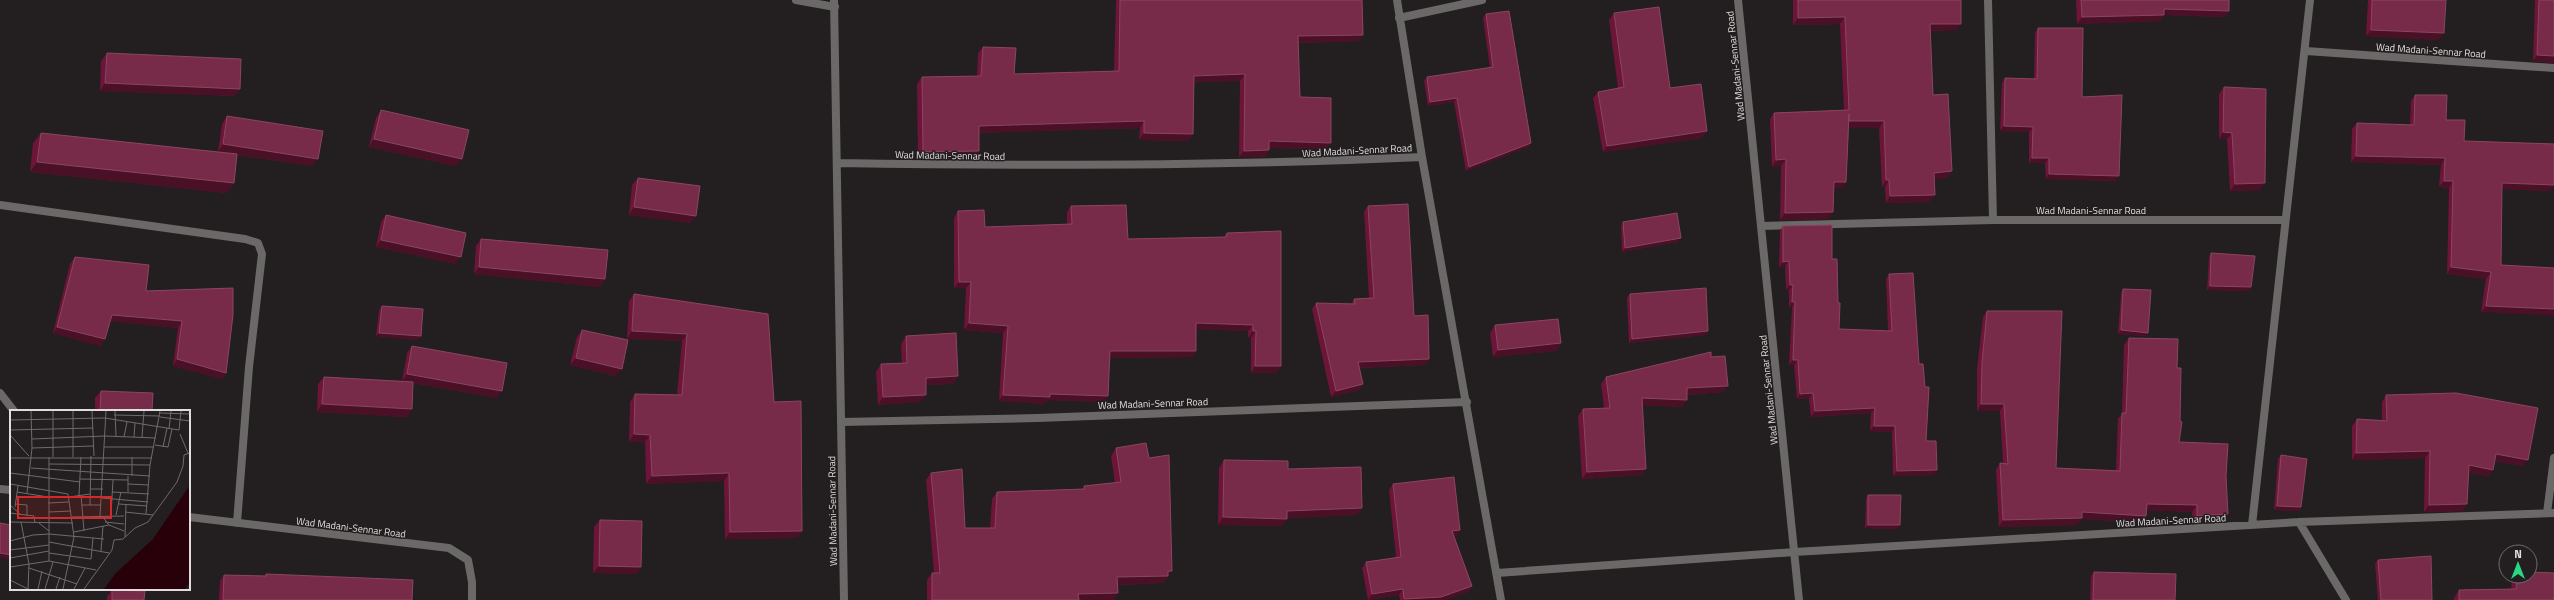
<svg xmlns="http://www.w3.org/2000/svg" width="2554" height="600" font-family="'Titillium Web',sans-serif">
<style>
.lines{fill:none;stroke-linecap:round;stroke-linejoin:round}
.minor{stroke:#6b6868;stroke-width:8}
.wall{fill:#6c1538}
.shaded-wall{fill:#491026}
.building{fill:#782b49;stroke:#894661}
.labels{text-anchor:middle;stroke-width:3;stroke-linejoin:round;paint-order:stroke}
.street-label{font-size:10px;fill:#e1ddde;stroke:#231e1f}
.inset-road{fill:none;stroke:#6f6a6b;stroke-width:1}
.view{fill:#d62828;fill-opacity:0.15;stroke:#d62828;stroke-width:2}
.inset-edge{fill:none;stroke:#e1ddde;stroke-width:2}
</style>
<rect width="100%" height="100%" fill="#231e1f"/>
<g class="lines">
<!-- minor -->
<path class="minor" d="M796,0L835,7
M834,0L844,600
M1397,0L1422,157L1501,600
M1738,0L1799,600
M1988,0L1993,220
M1399,18L1482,0
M2306,51L2554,68
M838,163C1033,166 1227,166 1422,157
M0,205L245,239L258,243L262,254L249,367L237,523
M1761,226L1993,220H2285
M0,393L14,411
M841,422L1038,418L1467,402
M0,489L11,490
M2547,513L2554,458
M189,517L449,548L468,560L472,582V600
M2299,522L2346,600
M2252,525L2310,0
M1497,573L1795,552L2299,522L2554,513"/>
</g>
<!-- wall -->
<path class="wall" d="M1116,0H1362L1363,35L1358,41L1298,43L1300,97L1326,149L1269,148L1265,157H1239L1240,81L1194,82L1193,134L1188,141L1139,140L1140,128L979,133L975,158L918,159L917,84L922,77L977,76L978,53L983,47L1014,74L1114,71Z
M1793,0H1961V24L1956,30L1930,31L1933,95L1952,171L1947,178L1934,179L1930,202L1886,203L1885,187H1882L1879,128H1849L1846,182L1842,188H1834L1829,219L1780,220L1781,166L1772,167L1770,119L1774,113L1844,110L1840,24L1793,25Z
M2076,0H2229V11L2224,17L2164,15L2160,21L2077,24Z
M2368,0H2446L2439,40L2366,36Z
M2535,0H2554V63L2533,61Z
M1614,13L1670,88L1707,131L1702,138L1603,152L1593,98L1598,92L1618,88L1609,20Z
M1486,14L1531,143L1528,147L1466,171L1454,102L1428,106L1424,81L1427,77L1490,68L1483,18Z
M2038,28L2115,181L2046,179L2045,163H2029V132L2000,131L2002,83L2005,78L2034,79L2035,33Z
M107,53L240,89L235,96L100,91L101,61Z
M2224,87L2260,190L2230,191L2227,139H2219V94Z
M2415,95L2446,120L2464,141L2554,185L2550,191L2502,189L2501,265L2554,268L2481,312L2486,279L2447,274L2449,188L2439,187L2441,165L2351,162L2352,129L2357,123L2410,125L2411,101Z
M381,110L456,166L369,147L376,118Z
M227,116L313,166L237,155L234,183L226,193L30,172L33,143L41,133L218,152L222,124Z
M638,178L691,223L629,215L632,185Z
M1071,206L1128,239L1224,237L1227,233L1277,373H1251V338H1248V331L1196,329V351L1192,357L1110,358L1104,402L1048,400L1045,404L999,401L1003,333L964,330L966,288H954V218L958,211L985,227L1067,224V212Z
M1368,206L1414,316L1429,359L1425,365L1359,368L1363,384L1359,390L1331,397L1312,309L1316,303L1351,304L1354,299L1369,298L1364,212Z
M386,215L456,264L376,247L381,222Z
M1623,222L1678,242L1622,252L1621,226Z
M1783,226L1832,259L1838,303L1839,329L1888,331L1886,279L1889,274L1919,364L1926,441L1934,475L1893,476L1892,432L1870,431L1871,413L1811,417L1809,398L1797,399L1794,365H1789L1792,307H1789V290H1786L1785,266L1779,267L1780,231Z
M481,239L605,279L600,287L474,274L476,246Z
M2211,253L2249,291L2207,290L2209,257Z
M75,257L146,291L233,288L226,373L222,379L173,366L178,328L110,321L105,339L100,346L53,333L70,264Z
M2123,289L2148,333L2145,336L2118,334L2121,293Z
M634,294L768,314L774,402L802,531L797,538L725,539L724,481L646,484L645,442H629L630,402L635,394L677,395L682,341L627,339L629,301Z
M1630,294L1708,331L1705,335L1629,343L1627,298Z
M382,306L418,340L376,336L379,310Z
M1987,311L2056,468L2116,470L2118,419L2122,414L2124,345L2129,338L2177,368L2179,442L2226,476L2224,520L2193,522L2192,512L2146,510L2142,522L2081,519L2077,525L1999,527L1996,470L2000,463L2003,464L2000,411H1977V369L1983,317Z
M1495,325L1561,343L1556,351L1493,357L1490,333Z
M582,330L616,376L570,365L577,337Z
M906,336L958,376L953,384L926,385L921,402L878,405L876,372L881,364L902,363L901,344Z
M412,346L497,398L413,383L407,417L317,412L318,384L324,377L402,381L407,353Z
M1711,357L1723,392L1687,395L1682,407L1642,405L1641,475L1582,479L1578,416L1583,409L1604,408L1601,384L1606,377Z
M101,391L152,411H95V398Z
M2386,395L2523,466L2495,461L2489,476L2469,473L2463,511L2424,512L2425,458L2352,460V426L2357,419L2382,420V402Z
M1116,448L1172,571L1163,583L1117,585L1118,593L1113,600H927V580L932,573H934L926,480L931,473L965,528H990L992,499L997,492L1082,489L1084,486L1115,483L1111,456Z
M2281,455L2301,507L2299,511L2274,510L2278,459Z
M1224,460L1288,469L1362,508L1357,515L1287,518L1282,526L1218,525L1219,468Z
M1393,484L1460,530L1456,536H1454L1472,586L1468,592L1445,600H1400L1399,595L1368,600L1362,568L1366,562L1396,557L1389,490Z
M1868,495L1898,529L1865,528L1866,499Z
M600,520L641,567L636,574L593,573L594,527Z
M2378,560L2432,600H2378L2375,564Z
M2094,572L2175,600H2090L2091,576Z
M266,574L412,600H219L220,581L224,575L265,576Z
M2513,576H2530L2554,600H2454V598L2459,590L2511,589L2512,578Z
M112,590L144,600H107V597Z"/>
<!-- shaded-wall -->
<path class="shaded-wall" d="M2164,9L2229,11L2224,17L2164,15L2160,21L2077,24L2082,17Z
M1845,17L1840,24L1793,25L1798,18Z
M1930,24H1961L1956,30L1925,31Z
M2371,30L2444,33L2439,40L2366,36Z
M1363,35L1358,41L1293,43L1298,36Z
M2537,55L2554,56V63L2533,61Z
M1245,74L1240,81L1189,82L1194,76Z
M105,83L240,89L235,96L100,91Z
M1457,98L1454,102L1428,106L1430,102Z
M1144,121L1140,128L974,133L979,126Z
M1849,121H1884L1879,128H1845Z
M2004,126L2033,127L2029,132L2000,131Z
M1707,131L1702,138L1603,152L1607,146Z
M2223,132L2232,133L2227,139H2219Z
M1144,133L1193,134L1188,141L1139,140Z
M374,139L462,159L456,166L369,147Z
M1269,141L1331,143L1326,149L1265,148Z
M1531,143L1528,147L1466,171L1469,167Z
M223,144L318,159L313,166L218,152Z
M1269,150L1265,157H1239L1244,151Z
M979,151L975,158L918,159L923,152Z
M2356,156L2445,158L2441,165L2351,162Z
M2032,158H2049L2045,163H2029Z
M1786,159L1781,166L1772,167L1776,160Z
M37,162L234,183L226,193L30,172Z
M1952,171L1947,178L1930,180L1934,173Z
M2049,174L2119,176L2115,181L2046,179Z
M1886,180H1889L1885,187H1882Z
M2444,181H2453L2449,188L2439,187Z
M1834,182H1846L1842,188L1829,189Z
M2265,183L2260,190L2230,191L2235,184Z
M2502,183L2554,185V186L2550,191L2498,189Z
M1935,195L1930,202L1886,203L1890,196Z
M634,207L696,216L691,223L629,215Z
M1833,212L1829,219L1780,220L1785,213Z
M1681,238L1678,242L1622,252L1625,248Z
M381,240L461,257L456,264L376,247Z
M1789,261L1785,266L1779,267L1783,262Z
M479,267L605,279L600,287L474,274Z
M2451,267L2491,272L2486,279L2447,274Z
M959,282H971L966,288H954Z
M1790,285H1793L1789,290H1786Z
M2210,286L2251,287L2249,291L2207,290Z
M1792,302H1795L1792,307H1789Z
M2486,306L2554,309V316L2481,312Z
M112,315L182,321L178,328L107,321Z
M969,323L1008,326L1003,333L964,330Z
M1196,323L1253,325L1248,331L1191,329Z
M57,327L105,339L100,346L53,333Z
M2121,330L2148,333L2145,336L2118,334Z
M632,331L687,334L682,341L627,339Z
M1253,331H1256L1251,338H1248Z
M1708,331L1705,335L1629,343L1632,339Z
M379,333L421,336L418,340L376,336Z
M1561,343L1556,351L1493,357L1498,350Z
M1110,351H1196L1192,357L1106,358Z
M576,358L622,369L616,376L570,365Z
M177,359L226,373L222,379L173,366Z
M1429,359L1425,365L1354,368L1358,362Z
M1793,360H1798L1794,365H1789Z
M1255,366H1281L1277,373H1251Z
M407,374L502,391L497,398L402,381Z
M958,376L953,384L921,385L926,378Z
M1363,384L1359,390L1331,397L1336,391Z
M1728,386L1723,392L1683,395L1687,388Z
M1813,393L1809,398L1797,399L1800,394Z
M1050,394L1108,396L1104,402L1048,400L1045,404L999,401L1003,395Z
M926,395L921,402L878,405L883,397Z
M1642,398L1687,400L1682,407L1637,405Z
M322,404L412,409L407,417L317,412Z
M1981,404H2004L2000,411H1977Z
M1875,408L1871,413L1811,417L1815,411Z
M1874,426H1895L1892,432L1870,431Z
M634,434L650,435L645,442H629Z
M2430,451L2425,458L2352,460L2356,453Z
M2496,454L2528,460L2523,466L2491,460Z
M2469,465L2493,470L2489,476L2464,472Z
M1646,469L1641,475L1582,479L1587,472Z
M1937,470L1934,475L1893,476L1897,471Z
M729,473L724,481L646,484L652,476Z
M2147,504L2197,505L2192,512L2142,510Z
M2467,504L2463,511L2424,512L2429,505Z
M2277,506L2301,507L2299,511L2274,510Z
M1362,508L1357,515L1282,519L1287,511Z
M2082,512L2146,516L2142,522L2081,519L2077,525L1999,527L2003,520Z
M2228,514L2224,520L2193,522L2197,516Z
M1223,517L1287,519L1282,526L1218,525Z
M1868,525H1900L1898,529L1865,528Z
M1460,530L1456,536L1448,537L1452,531Z
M802,531L797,538L725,539L730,532Z
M0,553L11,555V559L0,558Z
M599,566L641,567L636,574L593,573Z
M1172,571L1163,583L1112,585L1117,577Z
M1472,586L1468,592L1445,600H1403L1404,599Z
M1403,589L1399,595L1368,600L1372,594Z
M1118,593L1113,600H1074L1078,594Z"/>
<!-- building -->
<path class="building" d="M1120,0H1362L1363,35L1298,36L1300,97L1331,98V143L1269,141V150L1244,151L1245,74L1194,76L1193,134L1144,133V121L979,126V151L923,152L922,77L981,76L983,47L1016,48L1014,74L1119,71Z
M1798,0H1961V24H1930L1933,95L1948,94L1952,171L1934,173L1935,195L1890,196L1889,180H1886L1884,121H1849V114L1846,182H1834L1833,212L1785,213L1786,159L1776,160L1774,113L1849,110L1845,17L1798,18Z
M2081,0H2229V11L2164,9V15L2082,17Z
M2372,0H2446L2444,33L2371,30Z
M2539,0H2554V56L2537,55Z
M1659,7L1670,88L1701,84L1707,131L1607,146L1598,92L1624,87L1614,13Z
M1509,11L1531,143L1469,167L1457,98L1430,102L1427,77L1493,67L1486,14Z
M2038,28H2083L2082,97L2122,95L2119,176L2049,174V158H2032L2033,127L2004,126L2005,78L2037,79Z
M107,53L241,59L240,89L105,83Z
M2224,87L2266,89L2265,183L2235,184L2232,133L2223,132Z
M2415,95H2447L2446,120H2465L2464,141L2554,144V185L2502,183L2501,265L2554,268V309L2486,306L2491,272L2451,267L2453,181H2444L2445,158L2356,156L2357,123L2414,125Z
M381,110L469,130L462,159L374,139Z
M227,116L323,131L318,159L223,144Z
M41,133L237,154L234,183L37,162Z
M638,178L700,186L696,216L634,207Z
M1408,204L1414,316L1428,315L1429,359L1358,362L1363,384L1336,391L1316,303L1355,304L1354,299L1374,298L1368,206Z
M1126,205L1128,239L1226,237L1227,233L1281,231V366H1255L1256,331H1253V325L1196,323V351H1110L1108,396L1050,394V397L1003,395L1008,326L969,323L971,282H959L958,211L984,210L985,227L1072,224L1071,206Z
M1677,213L1681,238L1625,248L1623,222Z
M386,215L466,233L461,257L381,240Z
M1832,225V259H1837L1838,303H1840L1839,329L1892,331L1889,274L1913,273L1919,364H1923L1925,387H1929L1926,441H1936L1937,470L1897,471L1895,426H1874L1875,408L1815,411L1813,393L1800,394L1798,360H1793L1795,302H1792L1793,285H1790L1789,261L1783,262V226Z
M481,239L608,250L605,279L479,267Z
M2211,253L2255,256L2251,287L2210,286Z
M75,257L149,265L146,291L233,288V315L226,373L177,359L182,321L112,315L105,339L57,327Z
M1706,288L1708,331L1632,339L1630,294Z
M2123,289L2151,290L2148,333L2121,330Z
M634,294L768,314L774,402L801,401L802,531L730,532L729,473L652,476L650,435L634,434L635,394L682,395L687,334L632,331Z
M382,306L423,309L421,336L379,333Z
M1987,311H2062L2056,468L2120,471L2122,413H2126L2129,338L2178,339L2177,368H2181L2180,421L2182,422L2179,442L2228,444L2226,476L2228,514L2197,516V505L2147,504L2146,516L2082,512V518L2003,520L2000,463L2008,464L2004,404H1981L1982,363Z
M1558,319L1561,343L1498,350L1495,325Z
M582,330L628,340L622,369L576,358Z
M956,333L958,376L926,378V395L883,397L881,364L907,363L906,336Z
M412,346L507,363L502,391L407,374Z
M1711,352V357L1725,356L1728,386L1687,388V400L1642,398L1646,469L1587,472L1583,409L1610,408L1606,377Z
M324,377L413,382L412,409L322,404Z
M101,391L153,393L152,411H100Z
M2456,393L2538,408L2528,460L2496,454L2493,470L2469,465L2467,504L2429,505L2430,451L2356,453L2357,419L2387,421L2386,395Z
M1146,443L1149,458L1169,455L1172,571H1168V576L1117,577L1118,593L1078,594L1079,600H932V573H940L931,473L962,469L965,528H995L997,492L1085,489L1084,486L1121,482L1116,448Z
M2281,455L2307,459L2301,507L2277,506Z
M1224,460L1288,461V469L1361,467L1362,508L1287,511V519L1223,517Z
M1454,477L1460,530L1452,531L1472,586L1441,597L1404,599L1403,589L1372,594L1366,562L1401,557L1393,484Z
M1868,495H1901L1900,525H1868Z
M600,520L642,521L641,567L599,566Z
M0,523L11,525V555L0,553Z
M2431,556L2432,600H2381L2378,560Z
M2094,572L2176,574L2175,600H2093Z
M2530,572L2554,573V600H2459V590L2516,589L2517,576H2530Z
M266,574L413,580L412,600H223L224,575L266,576Z
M112,590L145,591L144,600H112Z"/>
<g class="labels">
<!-- street labels -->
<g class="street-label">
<text transform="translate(2431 50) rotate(4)" y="4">Wad Madani-Sennar Road</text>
<text transform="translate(1735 66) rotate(-96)" y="4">Wad Madani-Sennar Road</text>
<text transform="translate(1357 150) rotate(-3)" y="4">Wad Madani-Sennar Road</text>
<text transform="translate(950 155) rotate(1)" y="4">Wad Madani-Sennar Road</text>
<text x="2091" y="214">Wad Madani-Sennar Road</text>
<text transform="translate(1768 390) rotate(-96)" y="4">Wad Madani-Sennar Road</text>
<text transform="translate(1153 403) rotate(-2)" y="4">Wad Madani-Sennar Road</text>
<text transform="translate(832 511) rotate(-91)" y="4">Wad Madani-Sennar Road</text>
<text transform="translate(2171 520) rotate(-3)" y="4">Wad Madani-Sennar Road</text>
<text transform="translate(351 527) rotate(7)" y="4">Wad Madani-Sennar Road</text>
</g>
</g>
<!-- overview -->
<g transform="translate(10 410)">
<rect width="180" height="180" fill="#231e1f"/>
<path d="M180,75V172L175,179H94L106,163L143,129Z" fill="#27000a"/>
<path class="inset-road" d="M43,1V47M63,1V47M82,1L84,46M105,1L106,26M150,3L180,4M104,5L150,6M150,7L180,11M0,10L95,8L169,20L171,1M159,19L161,1M0,20L83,18M170,24L178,43M0,25L19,46M114,27L117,12M124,27L125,13M132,27L134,1M22,29L95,26L146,28M145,35L158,37L162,19M94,37H144M153,37L157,18M22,38L83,36M0,48H142M39,54L140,55M21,58L140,66M0,63L70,72M118,66V82M122,66V47M70,69L118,70M0,74L58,84L64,127L53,179M118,74L139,75M80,79H93M7,82L38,87M102,82L139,84M17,83L22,38L21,1M69,85L71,47M71,85L74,121M59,87L80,84M92,88L138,92M38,93L59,92M5,94L17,95V106M109,94L137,96M0,95L10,104M72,95H91M80,95L81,46M5,97L8,76M39,102L61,101M115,102L143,105M0,103L24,106L25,113M136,104L140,55L150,1M101,105L103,70M106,105L111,82M90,106L96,1M92,106L99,115L114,121M62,107L114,106M0,112L63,113M11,112L19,154L18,179M95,112L114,114M29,113L39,121M64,122L99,115M115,127L116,95M0,131L23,125L39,124L94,129M39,132L99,143M0,140L39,135M91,141L93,116M39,143L81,149L83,128M0,148L39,141M39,151V47M0,157L39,151L86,160M19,158L67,174M0,170L18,179M28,179L32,161M35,179L43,152M46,179L50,167M64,179L75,158M74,179L102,140L104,130L113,129L125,118L138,112L167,72L173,56L174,45L180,43"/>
<path class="view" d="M8,87H101V108H8Z"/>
<rect width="180" height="180" class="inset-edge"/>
</g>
<!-- north arrow -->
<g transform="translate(2518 564)"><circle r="19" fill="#231e1f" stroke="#6f6a6b"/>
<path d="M0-3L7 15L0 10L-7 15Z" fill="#2ad884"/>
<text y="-6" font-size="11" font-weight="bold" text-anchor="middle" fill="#e1ddde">N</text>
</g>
</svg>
